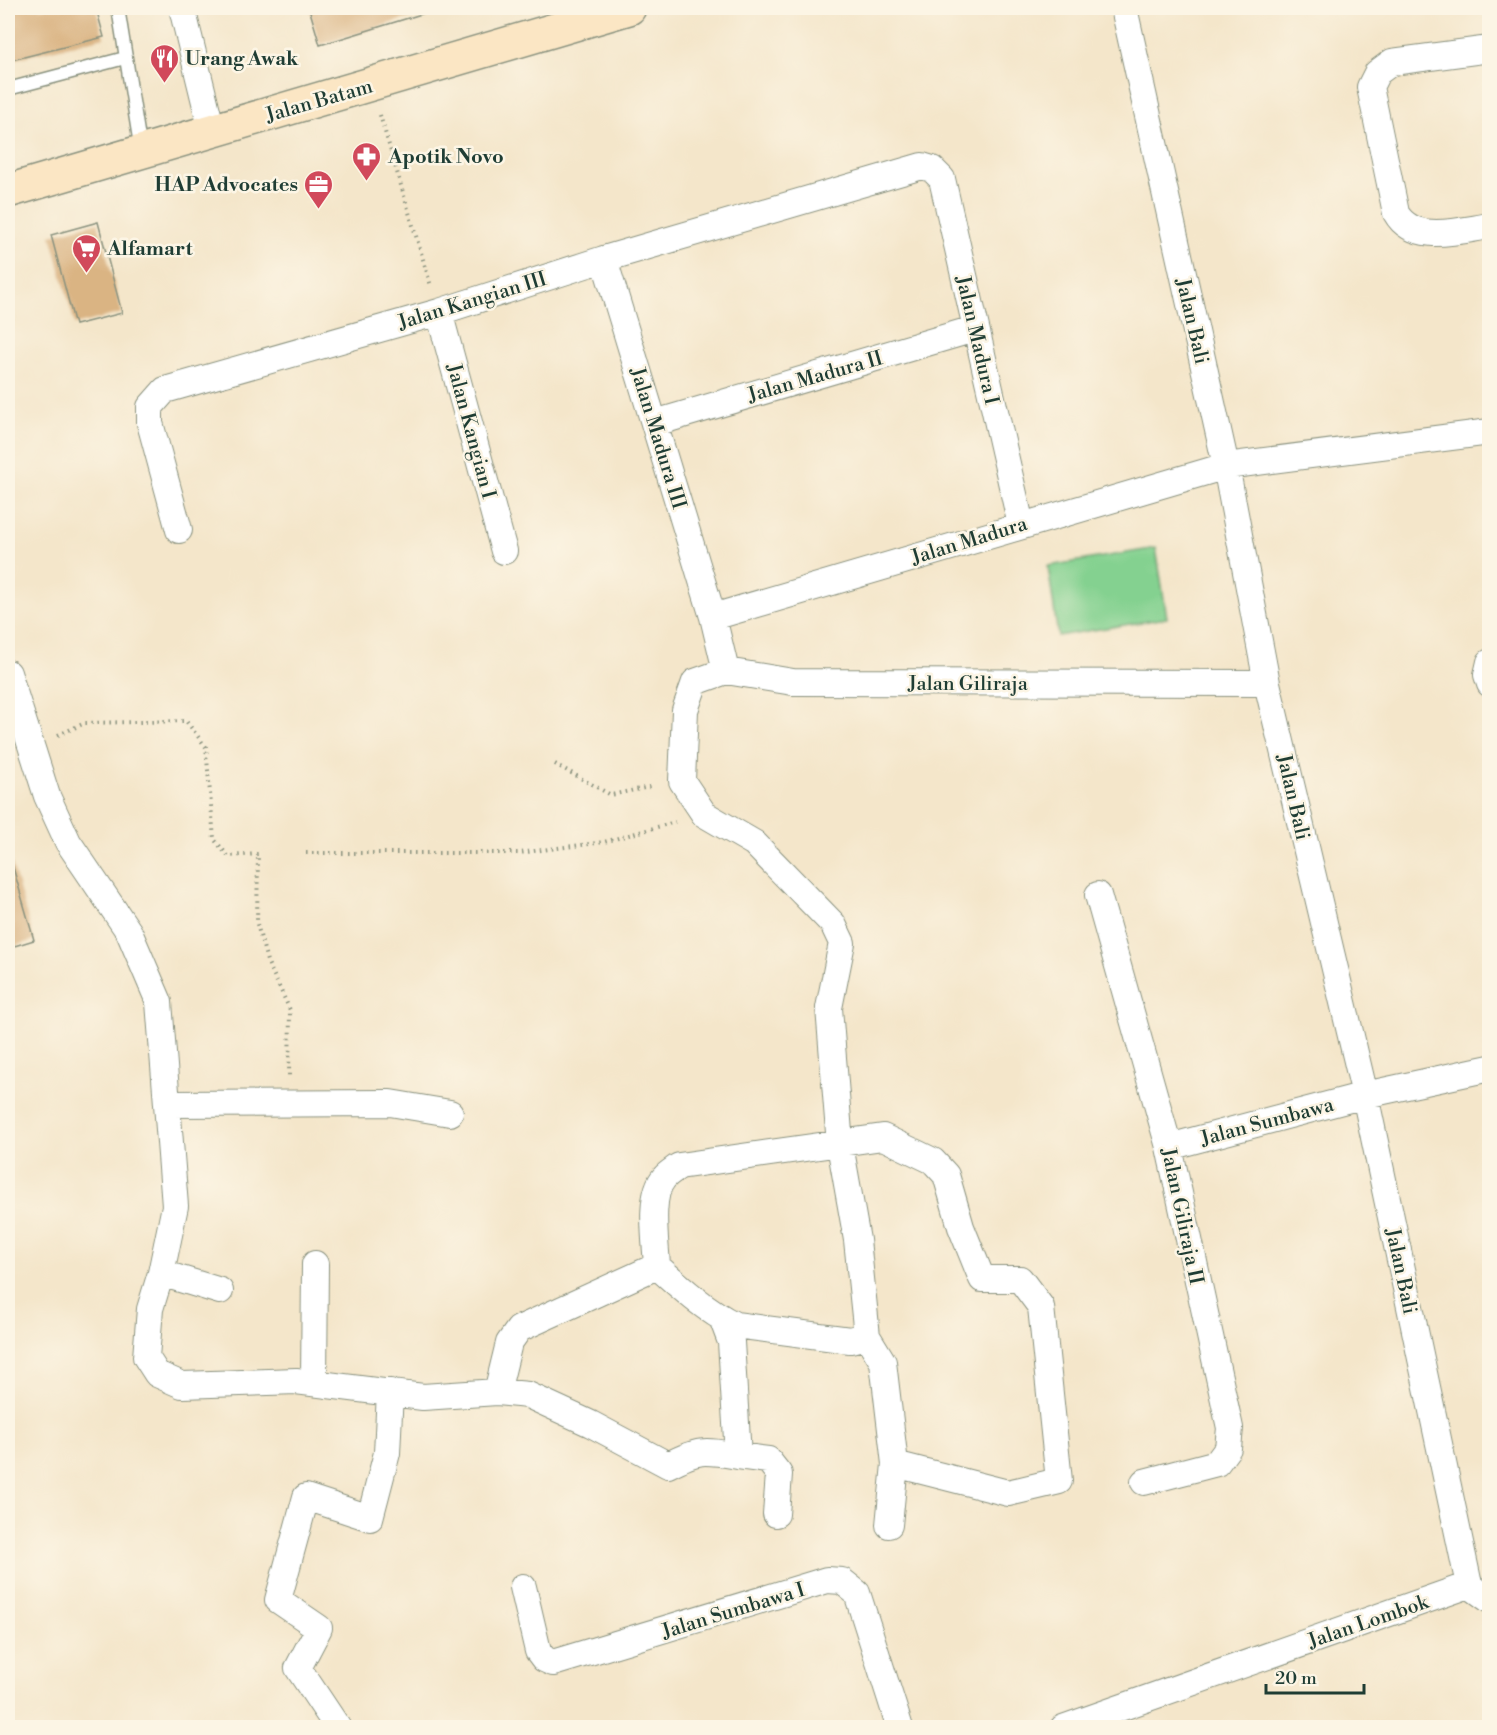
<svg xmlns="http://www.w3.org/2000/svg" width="1497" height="1735" font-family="'Libre Bodoni',serif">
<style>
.green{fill:#84d190;stroke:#528762;stroke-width:1.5}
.building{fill:#dab483}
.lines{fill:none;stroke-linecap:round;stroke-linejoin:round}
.lane-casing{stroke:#8a927f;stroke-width:15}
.street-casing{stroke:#8a927f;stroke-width:28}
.secondary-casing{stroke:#8a927f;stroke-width:36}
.path{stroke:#8a927f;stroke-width:4;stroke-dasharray:1.5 4.5;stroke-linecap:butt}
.lane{stroke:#fff;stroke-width:12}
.street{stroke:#fff;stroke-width:26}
.secondary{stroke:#fbe6c4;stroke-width:33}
.labels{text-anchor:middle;stroke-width:5;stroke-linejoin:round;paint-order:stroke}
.poi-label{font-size:20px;font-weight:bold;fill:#1f3d34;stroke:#fcf5e5;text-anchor:start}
.street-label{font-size:20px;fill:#1f3d34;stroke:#fcf5e5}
</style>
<rect width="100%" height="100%" fill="#fcf5e5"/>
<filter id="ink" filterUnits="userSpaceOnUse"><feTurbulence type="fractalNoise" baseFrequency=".0167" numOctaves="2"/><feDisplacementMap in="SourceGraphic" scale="12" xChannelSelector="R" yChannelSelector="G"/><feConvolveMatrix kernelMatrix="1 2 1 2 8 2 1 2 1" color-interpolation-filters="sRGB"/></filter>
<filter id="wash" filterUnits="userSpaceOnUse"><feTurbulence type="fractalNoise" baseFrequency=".008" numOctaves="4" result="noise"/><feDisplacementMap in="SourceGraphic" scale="24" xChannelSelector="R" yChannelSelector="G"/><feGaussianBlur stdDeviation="1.35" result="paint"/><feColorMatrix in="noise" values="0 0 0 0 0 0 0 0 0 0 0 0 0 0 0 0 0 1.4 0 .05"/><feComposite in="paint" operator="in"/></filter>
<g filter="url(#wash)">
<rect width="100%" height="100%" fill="#f4e6ca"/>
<!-- green -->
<path class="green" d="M1156,548L1167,618L1058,636L1048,566Z"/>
<g id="blocks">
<!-- building -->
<path class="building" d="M8,8H96L104,37L8,61Z
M309,8H441L320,45Z
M98,222L122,313L75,325L51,235Z
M8,850L34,940L8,948Z"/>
</g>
</g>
<g filter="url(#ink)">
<use href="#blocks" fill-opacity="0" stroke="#8a927f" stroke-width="1.5"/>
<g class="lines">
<defs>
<path id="lane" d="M118,8L141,151
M8,89L125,58"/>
<path id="street" d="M182,8L212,131
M1124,8L1226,466L1267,683L1365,1095L1469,1585
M1490,49L1392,62L1377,73L1370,87L1396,213C1414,245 1461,230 1490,226
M604,259L713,617L726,671L793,682L1267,683
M439,312L504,551
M655,423L974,329
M179,530L150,423V407L165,390L439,312L604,259L922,166L932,169L942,179L1021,525
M713,617L1226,466L1490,432
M1490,662L1487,675L1490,684
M726,671L695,682L685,710L682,781L704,814L754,843L833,924L842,943L829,1008L840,1145L857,1240L867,1336L883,1362L895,1464L889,1525
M8,673L47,796L68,842L129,932L159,1002L175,1206L161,1273L150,1309L146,1357L157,1374L182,1385L296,1381L423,1397L497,1392L528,1395L591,1424L668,1465C699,1449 703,1450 738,1456
M1098,895L1169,1147L1230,1428L1228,1448L1217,1463L1144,1482
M169,1104L390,1103L450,1113
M1169,1147L1365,1095L1490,1068
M161,1273L220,1291
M722,1318L731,1342L738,1456L768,1460L779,1474L776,1514
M867,1336L850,1340L735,1325C707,1311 681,1288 657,1266C656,1244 648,1195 664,1178C668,1173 674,1170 679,1166L883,1137L933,1161L946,1175L961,1227L982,1279H1020L1041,1307L1059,1481L1008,1493L895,1464
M314,1382L315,1264
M497,1392L509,1343L519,1329L657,1266
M1469,1585L1490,1600
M523,1587L538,1651L544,1659L553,1663L827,1580L842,1581L857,1593L900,1728
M338,1728L298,1668L319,1628L278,1600L306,1497L370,1518L387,1453L390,1392
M1063,1728L1469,1585"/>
<path id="secondary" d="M8,191L629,8"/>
</defs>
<!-- lane casing -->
<use href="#lane" class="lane-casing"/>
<!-- street casing -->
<use href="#street" class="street-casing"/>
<!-- secondary casing -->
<use href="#secondary" class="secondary-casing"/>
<!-- path -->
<path class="path" d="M380,115L431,286
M58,735L85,723L186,721L206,747L214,839L228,856L258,854L257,924L267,961L290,1010L289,1076
M555,764L611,795L654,786
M306,853H519L604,842L675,822"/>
<!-- lane -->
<use href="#lane" class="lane"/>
<!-- street -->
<use href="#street" class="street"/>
<!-- secondary -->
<use href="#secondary" class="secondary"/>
</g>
</g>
<!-- icons -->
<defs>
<symbol id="restaurant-pin" viewBox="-11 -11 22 30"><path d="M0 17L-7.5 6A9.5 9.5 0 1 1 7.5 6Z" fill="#d1495b" stroke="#fcf5e5"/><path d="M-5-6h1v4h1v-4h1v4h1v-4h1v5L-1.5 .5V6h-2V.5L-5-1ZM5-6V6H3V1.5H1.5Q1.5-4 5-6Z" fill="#fff"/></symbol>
<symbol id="pharmacy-pin" viewBox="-11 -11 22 30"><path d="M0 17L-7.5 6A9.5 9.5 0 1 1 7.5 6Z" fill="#d1495b" stroke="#fcf5e5"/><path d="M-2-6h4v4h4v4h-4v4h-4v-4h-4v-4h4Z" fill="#fff"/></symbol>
<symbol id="office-pin" viewBox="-11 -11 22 30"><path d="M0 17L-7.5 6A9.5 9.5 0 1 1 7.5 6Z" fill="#d1495b" stroke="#fcf5e5"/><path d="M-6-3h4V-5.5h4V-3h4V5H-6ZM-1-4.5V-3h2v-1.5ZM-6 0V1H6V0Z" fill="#fff"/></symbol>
<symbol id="supermarket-pin" viewBox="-11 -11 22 30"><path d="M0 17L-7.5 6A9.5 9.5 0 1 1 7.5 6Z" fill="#d1495b" stroke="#fcf5e5"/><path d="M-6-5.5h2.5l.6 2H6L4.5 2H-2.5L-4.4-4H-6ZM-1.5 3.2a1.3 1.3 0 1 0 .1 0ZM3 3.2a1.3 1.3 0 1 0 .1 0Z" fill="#fff"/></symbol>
</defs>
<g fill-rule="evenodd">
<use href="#restaurant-pin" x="148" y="42" width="33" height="45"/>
<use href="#pharmacy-pin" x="350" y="140" width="33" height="45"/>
<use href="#office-pin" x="302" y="168" width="33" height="45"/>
<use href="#supermarket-pin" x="70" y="232" width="33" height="45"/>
</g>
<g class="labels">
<!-- poi labels -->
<g class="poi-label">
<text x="185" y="65">Urang Awak</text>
<text x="388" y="163">Apotik Novo</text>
<text x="298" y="191" text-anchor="end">HAP Advocates</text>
<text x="107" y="255">Alfamart</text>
</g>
<!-- street labels -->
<g class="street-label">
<text transform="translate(319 100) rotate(-16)" y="7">Jalan Batam</text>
<text transform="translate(472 300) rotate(-17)" y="7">Jalan Kangian III</text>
<text transform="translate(1193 321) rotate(77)" y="7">Jalan Bali</text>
<text transform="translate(978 340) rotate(77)" y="7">Jalan Madura I</text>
<text transform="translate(815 376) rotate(-16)" y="7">Jalan Madura II</text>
<text transform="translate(472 431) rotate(75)" y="7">Jalan Kangian I</text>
<text transform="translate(659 438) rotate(73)" y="7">Jalan Madura III</text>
<text transform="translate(969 540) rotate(-17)" y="7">Jalan Madura</text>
<text x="968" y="690">Jalan Giliraja</text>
<text transform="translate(1294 797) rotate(77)" y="7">Jalan Bali</text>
<text transform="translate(1267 1121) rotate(-15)" y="7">Jalan Sumbawa</text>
<text transform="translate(1183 1216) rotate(78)" y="7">Jalan Giliraja II</text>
<text transform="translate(1402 1271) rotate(78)" y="7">Jalan Bali</text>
<text transform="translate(733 1610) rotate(-17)" y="7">Jalan Sumbawa I</text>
<text transform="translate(1368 1621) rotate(-19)" y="7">Jalan Lombok</text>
</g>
</g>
<!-- margin -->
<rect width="1497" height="1735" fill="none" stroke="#fcf5e5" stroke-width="30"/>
<!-- scale -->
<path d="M1266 1684v9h98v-9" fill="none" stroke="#1f3d34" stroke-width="3"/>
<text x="1275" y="1684" font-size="18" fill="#1f3d34" stroke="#fcf5e5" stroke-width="4.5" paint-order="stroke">20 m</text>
</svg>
